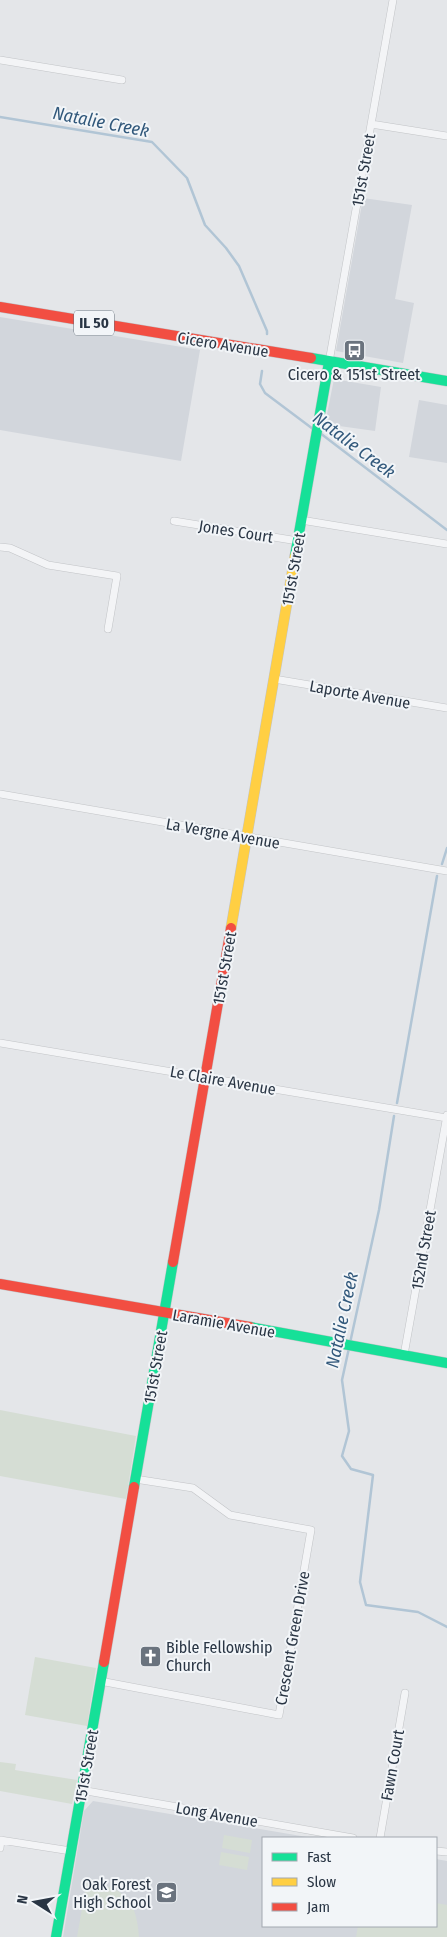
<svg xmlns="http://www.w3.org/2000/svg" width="447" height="1937" font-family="'Fira Sans Condensed',sans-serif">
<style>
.built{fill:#d2d6dc}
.green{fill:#d5ddd4}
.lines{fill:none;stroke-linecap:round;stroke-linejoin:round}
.stream{stroke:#b1c5d5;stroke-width:2.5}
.street-casing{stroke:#c2c4c7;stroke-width:8}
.fast-casing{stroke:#c2c4c7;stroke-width:11}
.slow-casing{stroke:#c2c4c7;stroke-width:11}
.jam-casing{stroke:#c2c4c7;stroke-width:11}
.street{stroke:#f3f4f6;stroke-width:7}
.fast{stroke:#16e098;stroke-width:10}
.slow{stroke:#ffcf43;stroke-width:10}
.jam{stroke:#f24e42;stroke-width:10}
.labels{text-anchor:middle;stroke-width:4;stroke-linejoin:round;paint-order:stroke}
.shield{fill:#f2f5f8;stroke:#656f7a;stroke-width:1}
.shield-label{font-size:15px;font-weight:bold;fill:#293544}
.street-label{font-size:16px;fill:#293544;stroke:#f2f5f8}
.poi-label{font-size:16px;fill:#293544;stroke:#f2f5f8}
.water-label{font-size:18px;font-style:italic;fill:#31587b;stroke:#f2f5f8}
</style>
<rect width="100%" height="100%" fill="#e4e6e9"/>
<!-- built -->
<path class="built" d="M363,198L412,205L395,299L414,303L403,363L336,351Z
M0,317L200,350L181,461L0,430Z
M334,379L381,387L375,431L325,424Z
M419,400L447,405V463L409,457Z
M93,1801L313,1838H263V1926H436V1859L447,1861V1937H63L84,1811Z"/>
<!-- green -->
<path class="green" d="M0,1410L136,1436L126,1499L0,1476Z
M35,1657L96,1668L87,1726L25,1715Z
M0,1762L16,1764L15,1770L77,1780L72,1804L0,1791Z
M224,1835L252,1840L250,1853L222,1848Z
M221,1852L249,1857L247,1870L219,1865Z
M87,1881C124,1889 136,1897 139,1937H77Z
M436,1903L447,1905V1937H356L358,1926H436Z"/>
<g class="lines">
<!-- stream -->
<path class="stream" d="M0,117L152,142L187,178L205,225L226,248L239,266L267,331V334
M262,371L260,384L265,393L313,429
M320,433L447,530
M442,864L447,848
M397,1103L437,876
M350,1343L379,1210L394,1116
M349,1348L342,1380L349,1431L342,1456L351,1469L373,1475L360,1582L366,1605L418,1612L447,1627"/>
<defs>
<path id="street" d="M0,60L122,80
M371,124L447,136
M329,362L393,0
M301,520L447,544
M174,521L298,541
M0,547L10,548L48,565L117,576L108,629
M274,679L447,708
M0,794L447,871
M0,1043L447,1118
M404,1355L447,1115
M100,1681L279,1715L311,1530L230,1515L193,1488L135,1479
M81,1790L353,1838
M380,1838L405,1693
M0,1840L71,1851
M0,1848L1,1840
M436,1851L447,1852"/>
<path id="fast" d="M311,358L447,381
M295,556L329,362
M250,1327L447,1363
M134,1487L173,1262
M56,1937L104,1662"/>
<path id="slow" d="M231,928L295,556"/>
<path id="jam" d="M0,307L311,358
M173,1262L231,928
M0,1284L250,1327
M104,1662L134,1487"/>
</defs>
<!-- street casing -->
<use href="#street" class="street-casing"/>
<!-- fast casing -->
<use href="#fast" class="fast-casing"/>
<!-- slow casing -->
<use href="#slow" class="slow-casing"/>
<!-- jam casing -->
<use href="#jam" class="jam-casing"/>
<!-- street -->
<use href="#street" class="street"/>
<!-- fast -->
<use href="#fast" class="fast"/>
<!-- slow -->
<use href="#slow" class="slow"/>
<!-- jam -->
<use href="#jam" class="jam"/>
</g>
<!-- icons -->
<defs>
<symbol id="bus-square" viewBox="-11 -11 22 22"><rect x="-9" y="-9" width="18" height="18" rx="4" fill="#6a737e" stroke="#f2f5f8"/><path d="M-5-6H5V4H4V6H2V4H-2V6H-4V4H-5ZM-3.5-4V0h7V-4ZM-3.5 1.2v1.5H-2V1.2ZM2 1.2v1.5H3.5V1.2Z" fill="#fff"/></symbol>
<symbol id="church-square" viewBox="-11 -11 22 22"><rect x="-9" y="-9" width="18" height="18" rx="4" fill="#6a737e" stroke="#f2f5f8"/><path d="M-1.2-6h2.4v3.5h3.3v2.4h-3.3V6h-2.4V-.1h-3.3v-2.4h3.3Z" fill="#fff"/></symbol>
<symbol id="school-square" viewBox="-11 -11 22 22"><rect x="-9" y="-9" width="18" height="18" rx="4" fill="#6a737e" stroke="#f2f5f8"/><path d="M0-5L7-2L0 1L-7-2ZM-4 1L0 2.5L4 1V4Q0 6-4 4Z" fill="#fff"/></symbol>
</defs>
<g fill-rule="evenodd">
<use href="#bus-square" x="342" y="338" width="25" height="25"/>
<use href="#church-square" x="138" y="1644" width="25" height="25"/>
<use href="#school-square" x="154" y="1880" width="25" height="25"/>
</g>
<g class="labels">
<!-- shield labels -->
<rect class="shield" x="74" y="310.5" width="40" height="25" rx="4"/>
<g class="shield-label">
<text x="94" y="328">IL 50</text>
</g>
<!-- street labels -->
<g class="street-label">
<text transform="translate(363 170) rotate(-80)" y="6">151st Street</text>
<text transform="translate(223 344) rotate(9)" y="6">Cicero Avenue</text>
<text transform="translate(236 531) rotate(9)" y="6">Jones Court</text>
<text transform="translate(293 569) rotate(-80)" y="6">151st Street</text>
<text transform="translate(360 694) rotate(10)" y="6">Laporte Avenue</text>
<text transform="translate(223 833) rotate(10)" y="6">La Vergne Avenue</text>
<text transform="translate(224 968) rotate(-80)" y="6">151st Street</text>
<text transform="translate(223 1080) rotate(10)" y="6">Le Claire Avenue</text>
<text transform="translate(423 1250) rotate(-80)" y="6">152nd Street</text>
<text transform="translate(224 1323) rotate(10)" y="6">Laramie Avenue</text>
<text transform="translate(155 1367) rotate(-80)" y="6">151st Street</text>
<text transform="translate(292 1638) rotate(-80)" y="6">Crescent Green Drive</text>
<text transform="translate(392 1765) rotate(-80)" y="6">Fawn Court</text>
<text transform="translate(86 1766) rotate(-80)" y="6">151st Street</text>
<text transform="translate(217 1814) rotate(10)" y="6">Long Avenue</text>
</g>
<!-- poi labels -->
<g class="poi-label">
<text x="354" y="380">Cicero &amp; 151st Street</text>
<text x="166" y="1653" text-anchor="start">Bible Fellowship<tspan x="166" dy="18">Church</tspan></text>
<text x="151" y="1890" text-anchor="end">Oak Forest<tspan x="151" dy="18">High School</tspan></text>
</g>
<!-- water labels -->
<g class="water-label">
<text transform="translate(101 122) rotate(11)" y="6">Natalie Creek</text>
<text transform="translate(354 445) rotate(37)" y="6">Natalie Creek</text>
<text transform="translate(342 1320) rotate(-78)" y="6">Natalie Creek</text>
</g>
</g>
<!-- legend -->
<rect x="262" y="1837" width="175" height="90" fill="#f2f5f8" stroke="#a2a8b0"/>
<rect x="272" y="1853" width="25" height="8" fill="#16e098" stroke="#a2a8b0"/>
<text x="307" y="1862" font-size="15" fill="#293544">Fast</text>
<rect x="272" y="1878" width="25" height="8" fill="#ffcf43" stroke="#a2a8b0"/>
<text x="307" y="1887" font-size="15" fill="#293544">Slow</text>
<rect x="272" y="1903" width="25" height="8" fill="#f24e42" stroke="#a2a8b0"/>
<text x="307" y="1912" font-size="15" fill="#293544">Jam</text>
<!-- north arrow -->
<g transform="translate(35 1902) rotate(281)" stroke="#f2f5f8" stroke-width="4" paint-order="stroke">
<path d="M0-4L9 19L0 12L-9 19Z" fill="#293544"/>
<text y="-8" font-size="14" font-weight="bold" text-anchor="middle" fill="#293544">N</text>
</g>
</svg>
